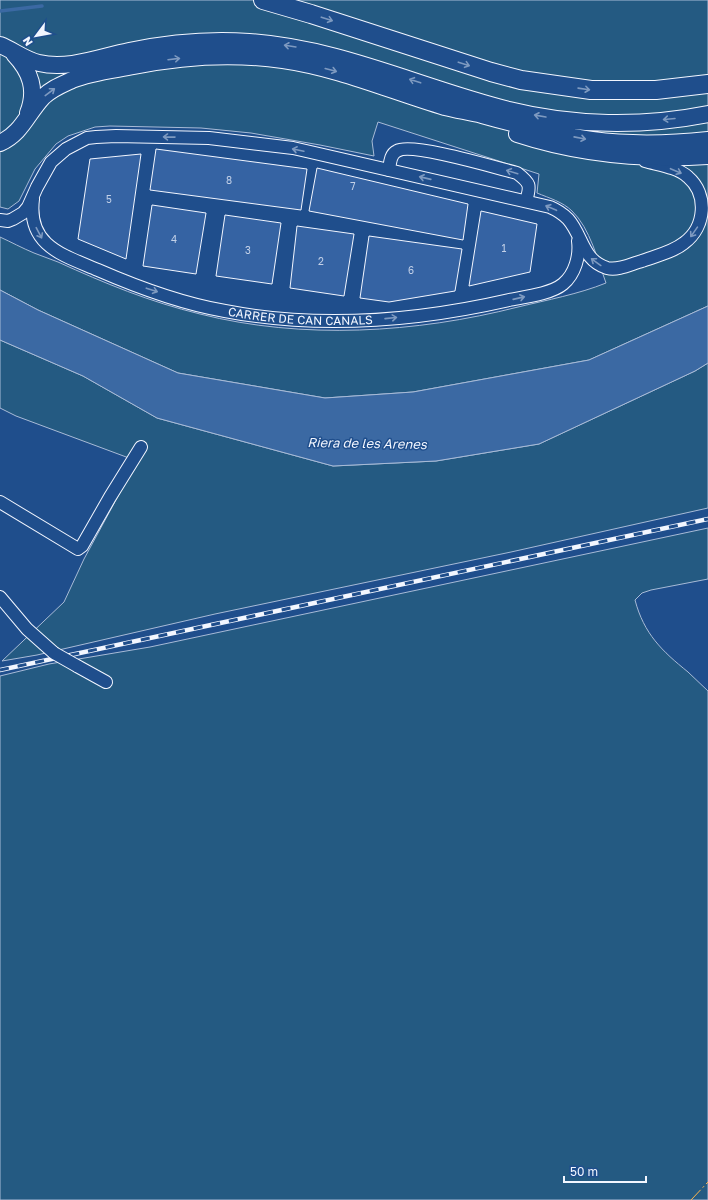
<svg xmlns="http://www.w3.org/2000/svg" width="708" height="1200" font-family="'Golos Text',sans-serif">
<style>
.green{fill:#245a82;stroke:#a8bbd7}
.water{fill:#3b69a3;stroke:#a8bbd7}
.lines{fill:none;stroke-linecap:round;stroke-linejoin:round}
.stream{stroke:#3b69a3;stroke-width:3.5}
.building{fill:#3563a3;stroke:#f2f6ff}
.minor-casing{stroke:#f2f6ff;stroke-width:14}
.major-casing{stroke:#f2f6ff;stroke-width:18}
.highway-casing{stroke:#f2f6ff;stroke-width:20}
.minor{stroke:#1f4e8c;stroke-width:12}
.major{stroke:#1f4e8c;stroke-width:16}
.highway{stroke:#1f4e8c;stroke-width:18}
.rail-casing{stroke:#f2f6ff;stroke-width:4.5}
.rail{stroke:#1f4e8c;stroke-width:3;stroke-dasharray:9;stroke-linecap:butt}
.minor-bridge-casing{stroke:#f2f6ff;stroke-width:14;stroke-linecap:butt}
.minor-bridge{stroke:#1f4e8c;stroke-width:12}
.power{stroke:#ffb74d;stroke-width:1;stroke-dasharray:14 3 2 3;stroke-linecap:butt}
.oneway{stroke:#7e9ac0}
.labels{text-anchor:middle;stroke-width:3;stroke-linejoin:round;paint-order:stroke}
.number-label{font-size:10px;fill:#c3d1e8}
.street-label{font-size:12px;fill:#f2f6ff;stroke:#1f4e8c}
.water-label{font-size:13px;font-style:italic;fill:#f2f6ff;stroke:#1f4e8c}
</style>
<rect width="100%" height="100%" fill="#1f4e8c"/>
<!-- green -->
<path class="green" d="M0,0H708V306L589,360L413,392L325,398L178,373L38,310L0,290V237C11,242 22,248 34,253C42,256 50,259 58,262C104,283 150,302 200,314C303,340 416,333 518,307C547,300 579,294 606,283C598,261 590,228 572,211C563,202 549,198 537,193L539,174L378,122L372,141L374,156L320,145L251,133L201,128L110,126L95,127L68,136L56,144L35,169L19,201L8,209L0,207Z
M0,340L83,376L157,418L333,466L436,461L539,444L695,371L708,363V508L511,552L215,614L37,655L2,661L64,602L84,559L137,461L16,416L0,408Z
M708,528V579L651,590L642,593L635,600C644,634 662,651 688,672C695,678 701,685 708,691V1200H0V676L49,664L150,647Z"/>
<!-- water -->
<path class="water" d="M0,290L38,310L178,373L325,398L413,392L589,360L708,306V363L695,371L539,444L436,461L333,466L157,418L83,376L0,340Z"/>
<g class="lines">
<!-- stream -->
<path class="stream" d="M0,11L42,6"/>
</g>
<!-- building -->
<path class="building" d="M156,149L307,169L301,210L150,190Z
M141,154L126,259L78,239L90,159Z
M317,168L468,204L463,240L309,211Z
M152,205L206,213L196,274L143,266Z
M481,211L537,224L530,272L469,286Z
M225,215L281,223L272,284L216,276Z
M297,226L354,234L344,296L290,288Z
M369,236L462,249L455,291L389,302L360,298Z"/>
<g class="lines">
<defs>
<g id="minor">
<path d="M389,170C390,164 390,154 397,151C411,142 497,168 517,173C530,183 531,185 526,201"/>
<path id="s1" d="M33,199C27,246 63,255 98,270C137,287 184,304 225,311C318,329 417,321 509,300C524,297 551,294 563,284C575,274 580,256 578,241"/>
<path d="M0,220L8,221L13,219L23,213L28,207L37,187L51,162L66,149L87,138L96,137L116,136L209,138L293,148L550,207C557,210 563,214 568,219C583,236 582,260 607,268C618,271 631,264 642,261C656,256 673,252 684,243C706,227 708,194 688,177C677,167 659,165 645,161"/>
<path d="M0,502L78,549L82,546L110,497L141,447"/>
<path d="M0,597L27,629L54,653"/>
<path d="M77,666L106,682"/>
</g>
<path id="major" d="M0,45C13,50 25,60 39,63C68,70 100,57 129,51C168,43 209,39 249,42C340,48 421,88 509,110C573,126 643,127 708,114
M14,54C31,72 37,90 28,113
M517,134C578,154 644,160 708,156
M0,143C22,133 27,114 43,97C51,89 61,85 72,80C91,72 113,70 134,66C183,56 233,53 283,60C339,68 391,91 445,107C457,110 470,112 482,115C518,125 555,135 592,140C630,145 670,144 708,140"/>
<path id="highway" d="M263,0L311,14L491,72L521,80L591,90H656L708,84"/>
</defs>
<!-- minor casing -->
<use href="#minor" class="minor-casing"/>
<!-- major casing -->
<use href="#major" class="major-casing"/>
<!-- highway casing -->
<use href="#highway" class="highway-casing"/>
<!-- minor -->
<use href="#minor" class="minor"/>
<!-- major -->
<use href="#major" class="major"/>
<!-- highway -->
<use href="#highway" class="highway"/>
<defs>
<path id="rail" d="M0,670L708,519"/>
</defs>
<!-- rail casing -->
<use href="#rail" class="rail-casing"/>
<!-- rail -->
<use href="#rail" class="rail"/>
<defs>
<path id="minor-bridge" d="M54,653L77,666"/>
</defs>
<!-- minor-bridge casing -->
<use href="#minor-bridge" class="minor-bridge-casing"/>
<!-- minor-bridge -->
<use href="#minor-bridge" class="minor-bridge"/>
<!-- power -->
<path class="power" d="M691,1200L708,1182"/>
</g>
<!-- one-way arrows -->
<defs><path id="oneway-shaft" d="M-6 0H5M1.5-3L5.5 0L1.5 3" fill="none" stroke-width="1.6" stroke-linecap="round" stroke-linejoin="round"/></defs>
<g class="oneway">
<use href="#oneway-shaft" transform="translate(327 19) rotate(18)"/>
<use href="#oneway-shaft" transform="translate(290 46) rotate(-171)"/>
<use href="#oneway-shaft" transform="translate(174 59) rotate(-7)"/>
<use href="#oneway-shaft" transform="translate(464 64) rotate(18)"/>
<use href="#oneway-shaft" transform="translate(331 70) rotate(15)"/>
<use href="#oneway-shaft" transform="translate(415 81) rotate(-162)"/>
<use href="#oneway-shaft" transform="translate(584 89) rotate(8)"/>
<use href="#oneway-shaft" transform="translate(50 92) rotate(-37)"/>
<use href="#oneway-shaft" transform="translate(540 116) rotate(-170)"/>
<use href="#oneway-shaft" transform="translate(669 119) rotate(175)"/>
<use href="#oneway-shaft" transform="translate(169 137) rotate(-179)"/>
<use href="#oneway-shaft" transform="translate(580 138) rotate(11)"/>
<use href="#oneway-shaft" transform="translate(298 150) rotate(-168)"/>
<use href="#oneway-shaft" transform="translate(676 171) rotate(23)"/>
<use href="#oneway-shaft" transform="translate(512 172) rotate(-163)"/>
<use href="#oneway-shaft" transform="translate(425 178) rotate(-167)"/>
<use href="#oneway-shaft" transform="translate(551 208) rotate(-157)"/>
<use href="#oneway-shaft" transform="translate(694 232) rotate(125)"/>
<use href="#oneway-shaft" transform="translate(39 233) rotate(62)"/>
<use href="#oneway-shaft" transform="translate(596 262) rotate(-144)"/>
<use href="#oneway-shaft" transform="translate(152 290) rotate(18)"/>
<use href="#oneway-shaft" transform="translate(519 298) rotate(-13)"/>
<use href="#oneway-shaft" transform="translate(391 318) rotate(-6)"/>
</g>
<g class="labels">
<!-- number labels -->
<g class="number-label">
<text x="229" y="184">8</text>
<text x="353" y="190">7</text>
<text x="109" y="203">5</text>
<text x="174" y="243">4</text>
<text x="504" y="252">1</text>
<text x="248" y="254">3</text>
<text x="321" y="265">2</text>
<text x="411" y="274">6</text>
</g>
<!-- street labels -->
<g class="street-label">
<text dy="4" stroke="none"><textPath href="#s1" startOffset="316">CARRER DE CAN CANALS</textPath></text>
</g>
<!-- water labels -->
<g class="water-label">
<text transform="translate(367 443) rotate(1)" y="5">Riera de les Arenes</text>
</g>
</g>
<!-- north arrow -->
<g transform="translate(36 36) rotate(238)" stroke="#1f4e8c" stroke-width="3" paint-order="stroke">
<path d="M0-3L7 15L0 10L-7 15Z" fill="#f2f6ff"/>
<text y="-6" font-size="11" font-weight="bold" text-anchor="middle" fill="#f2f6ff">N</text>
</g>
<!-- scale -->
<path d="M564 1176v6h82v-6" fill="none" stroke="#f2f6ff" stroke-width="2"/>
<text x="570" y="1176" font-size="12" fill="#f2f6ff" stroke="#1f4e8c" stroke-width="3" paint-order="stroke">50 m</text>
</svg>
